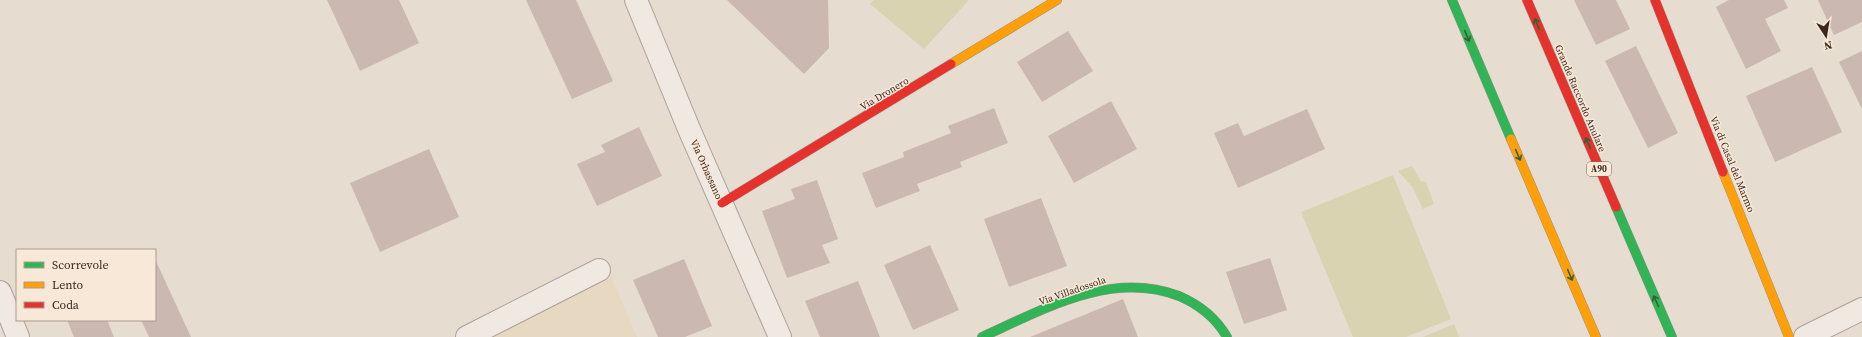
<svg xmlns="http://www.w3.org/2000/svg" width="1862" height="337" font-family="'Source Serif 4',serif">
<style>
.farmland{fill:#e6d8c1}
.green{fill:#dad3b2}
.building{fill:#cbb9b1}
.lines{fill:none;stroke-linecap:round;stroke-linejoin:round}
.street-casing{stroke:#ada198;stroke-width:24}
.fast-casing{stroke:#9c9188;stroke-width:10}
.slow-casing{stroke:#9c9188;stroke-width:10}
.jam-casing{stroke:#9c9188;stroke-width:10}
.street{stroke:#efe9e2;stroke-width:22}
.fast{stroke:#30b455;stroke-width:9}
.slow{stroke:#ff9f0a;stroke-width:9}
.jam{stroke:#e5322d;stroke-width:9}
.oneway{stroke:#386035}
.labels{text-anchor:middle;stroke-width:3;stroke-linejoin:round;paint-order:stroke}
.shield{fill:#f7e8d7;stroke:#756257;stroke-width:1}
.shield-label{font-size:9px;font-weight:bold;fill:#3d2820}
.street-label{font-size:10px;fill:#3d2820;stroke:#f7e8d7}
</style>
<rect width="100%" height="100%" fill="#e7dcd0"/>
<!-- farmland -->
<path class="farmland" d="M610,274L637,337H486Z"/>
<!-- green -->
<path class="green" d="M874,0H969L924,49L870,4Z
M1412,166L1421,181L1426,182L1434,204L1423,209L1413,188L1398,171Z
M1393,175L1451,319L1406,337H1353L1301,212Z
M1454,324L1459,337H1423Z"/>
<!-- building -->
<path class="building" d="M327,0H399L419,43L360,71Z
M526,0H576L613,81L572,99Z
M727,0H828L829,48L804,74Z
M1574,0H1616L1630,29L1596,45Z
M1729,0H1784L1788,8L1765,19L1781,51L1746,69L1716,7Z
M1818,0H1862V22L1834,35Z
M1068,31L1093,71L1042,102L1017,62Z
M1636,46L1678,133L1648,148L1605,61Z
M1862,51V109L1839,62Z
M1812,67L1842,132L1775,162L1746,96Z
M1111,101L1137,149L1074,183L1048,136Z
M994,108L1008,143L960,162L962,167L917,184L920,191L876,208L862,173L904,157L903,152L951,133L948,126Z
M1307,109L1325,149L1238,188L1214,133L1238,123L1244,136Z
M639,127L662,176L597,206L577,164L605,152L601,145Z
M429,149L459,217L380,252L350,183Z
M817,180L838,239L822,245L830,263L787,278L762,211L795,199L791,189Z
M1041,198L1067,266L1009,287L984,219Z
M930,245L959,310L913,330L884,265Z
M1270,258L1287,310L1244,324L1226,272Z
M155,259L191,337H149L141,320H155Z
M684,259L712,326L685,337H658L633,280Z
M858,281L880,337H820L805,301Z
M1123,299L1138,337H1030Z
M67,320H107L114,337H74Z"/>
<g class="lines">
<defs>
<path id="street" d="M636,0L689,129L780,337
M0,292L18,337
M467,337L599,270
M1805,337L1862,309"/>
<path id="fast" d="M1452,0L1511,139
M1616,207L1672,337
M982,337C1044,309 1111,270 1179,296C1200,305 1216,318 1227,337"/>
<path id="slow" d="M951,64L1057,0
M1511,139L1596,337
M1723,172L1789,337"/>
<path id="jam" d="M1527,0L1616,207
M1655,0L1723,172
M722,203L951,64"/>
</defs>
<!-- street casing -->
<use href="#street" class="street-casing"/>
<!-- fast casing -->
<use href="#fast" class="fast-casing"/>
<!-- slow casing -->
<use href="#slow" class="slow-casing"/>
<!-- jam casing -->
<use href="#jam" class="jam-casing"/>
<!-- street -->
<use href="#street" class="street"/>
<!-- fast -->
<use href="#fast" class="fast"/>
<!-- slow -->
<use href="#slow" class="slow"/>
<!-- jam -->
<use href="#jam" class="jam"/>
</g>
<!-- one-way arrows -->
<defs><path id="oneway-shaft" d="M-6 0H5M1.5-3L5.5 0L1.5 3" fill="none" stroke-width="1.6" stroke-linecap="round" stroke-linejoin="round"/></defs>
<g class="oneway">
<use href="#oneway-shaft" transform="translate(1537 24) rotate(-113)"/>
<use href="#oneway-shaft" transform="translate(1467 36) rotate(67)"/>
<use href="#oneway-shaft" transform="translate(1588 143) rotate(-113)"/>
<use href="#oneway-shaft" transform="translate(1518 155) rotate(67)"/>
<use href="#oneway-shaft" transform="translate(1570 275) rotate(67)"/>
<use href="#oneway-shaft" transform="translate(1656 301) rotate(-114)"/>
</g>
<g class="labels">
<!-- shield labels -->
<rect class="shield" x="1587" y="162" width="24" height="14" rx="3"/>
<g class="shield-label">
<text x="1599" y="172">A90</text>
</g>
<!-- street labels -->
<g class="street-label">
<text transform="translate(884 93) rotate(-31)" y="4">Via Dronero</text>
<text transform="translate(1581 98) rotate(67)" y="4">Grande Raccordo Anulare</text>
<text transform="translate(1733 164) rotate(68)" y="4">Via di Casal del Marmo</text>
<text transform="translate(707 169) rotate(66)" y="4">Via Orbassano</text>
<text transform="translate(1072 290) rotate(-19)" y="4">Via Villadossola</text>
</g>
</g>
<!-- legend -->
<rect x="16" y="249" width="140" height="72" fill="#f7e8d7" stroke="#ad9b8e"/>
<rect x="24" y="262" width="20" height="6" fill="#30b455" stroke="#ad9b8e"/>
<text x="52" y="269" font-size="12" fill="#3d2820">Scorrevole</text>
<rect x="24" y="282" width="20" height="6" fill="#ff9f0a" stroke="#ad9b8e"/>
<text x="52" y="289" font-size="12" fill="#3d2820">Lento</text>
<rect x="24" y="302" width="20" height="6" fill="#e5322d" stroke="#ad9b8e"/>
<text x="52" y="309" font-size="12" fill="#3d2820">Coda</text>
<!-- north arrow -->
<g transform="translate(1826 36) rotate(168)" stroke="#f7e8d7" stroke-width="3" paint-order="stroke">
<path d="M0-3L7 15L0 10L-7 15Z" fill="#3d2820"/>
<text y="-6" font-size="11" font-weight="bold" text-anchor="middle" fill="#3d2820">N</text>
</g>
</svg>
